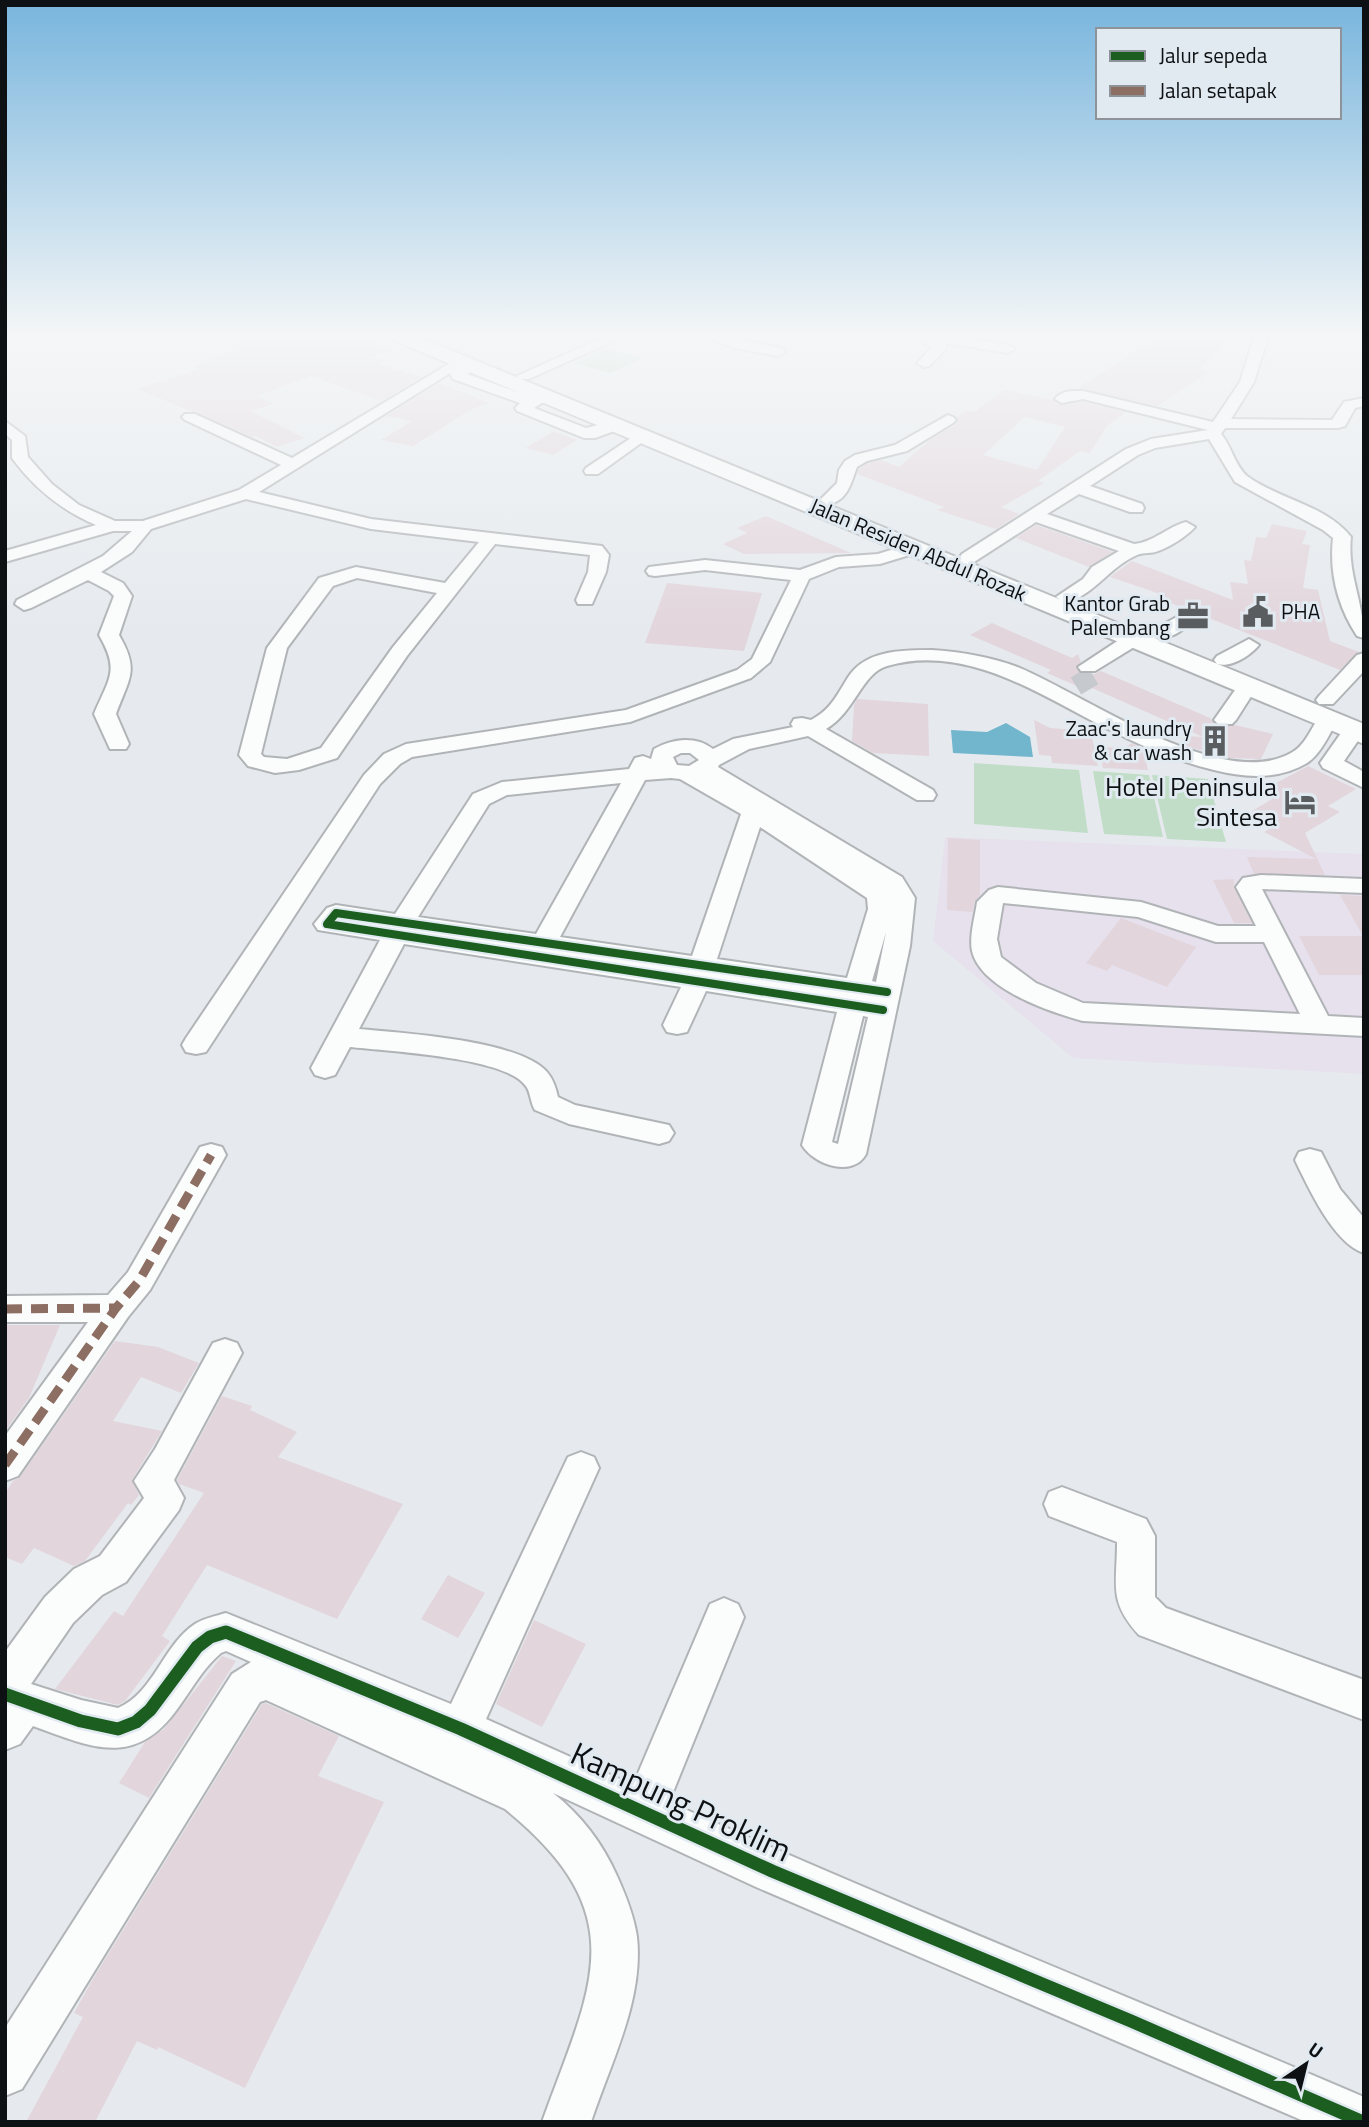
<svg xmlns="http://www.w3.org/2000/svg" width="1369" height="2127" font-family="'Titillium Web',sans-serif">
<style>
.industrial{fill:#e7e1ed}
.green{fill:#c1ddc8}
.water{fill:#71b6cd}
.building{fill:#e2d5dc;fill-rule:evenodd}
.lines{fill:none;stroke-linecap:round;stroke-linejoin:round}
.minor-tunnel{stroke:#c6c9cd;stroke-width:20;stroke-dasharray:20 10;stroke-linecap:butt}
.minor-casing{stroke:#b1b4b7;stroke-width:4}
.highway-casing{stroke:#b1b4b7;stroke-width:4}
.minor{fill:#fbfcfc;fill-rule:evenodd}
.highway{fill:#fbfcfc;fill-rule:evenodd}
.quiet{stroke:#8d6e63;stroke-width:9;stroke-dasharray:17 9;stroke-linecap:butt}
.cycleway-far1-casing{stroke:#e2eaf1;stroke-width:12}
.cycleway-casing{stroke:#e2eaf1;stroke-width:18}
.cycleway-far1{stroke:#1b5e20;stroke-width:8}
.cycleway{stroke:#1b5e20;stroke-width:13}
.labels{text-anchor:middle;stroke-width:6;stroke-linejoin:round;paint-order:stroke}
.far-street-label{font-size:21px;fill:#0e1113;stroke:#e2eaf1}
.far-poi-label{font-size:21px;fill:#0e1113;stroke:#e2eaf1;text-anchor:end}
.poi-label{font-size:26px;fill:#0e1113;stroke:#e2eaf1;text-anchor:end}
.near-street-label{font-size:32px;fill:#0e1113;stroke:#e2eaf1}
</style>
<rect width="100%" height="100%" fill="#e6eaee"/>
<!-- industrial -->
<path class="industrial" d="M945,837L1364,854V1074L1073,1058L933,941Z"/>
<!-- green -->
<path class="green" d="M605,349L642,358L611,373L574,363Z
M974,763L1079,770L1088,833L974,824Z
M1093,771L1149,775L1163,837L1104,834Z
M1152,775L1208,779L1226,842L1167,839Z"/>
<!-- water -->
<path class="water" d="M1006,723L1030,737L1033,757L953,753L951,730L987,732Z"/>
<!-- building -->
<path class="building" d="M258,334H355L396,349L370,357L386,361L378,364L422,377L381,401L311,376L256,396L274,404L251,411L305,438L277,447L256,436L252,437L138,389L200,369L192,367L238,349L229,347Z
M1156,334H1236L1199,369L1210,372L1157,406L1078,388L1141,347L1144,348Z
M439,383L489,403L472,409L413,446L381,440L412,421L386,416Z
M1004,390L1053,400L1061,405L1083,402L1126,412L1107,426L1090,453L1080,451L1038,481L1044,483L1001,507L1019,514L996,529L937,510L944,507L857,474L859,469L868,463L881,460L899,467L931,439L955,425L959,420L957,417L966,410L974,412ZM1025,417L1065,427L1037,470L983,455Z
M554,431L577,440L553,455L526,448Z
M766,516L851,553L744,554L723,544L747,533L737,528Z
M1272,524L1307,531L1302,544L1310,545L1303,588L1318,590L1330,641L1359,652L1340,670L1158,598L1163,595L1110,577L1132,561L1233,600L1230,582L1248,584L1244,560L1251,561L1256,537L1266,538Z
M1036,525L1113,552L1089,567L1016,538Z
M667,583L762,593L744,651L645,643Z
M992,623L1072,658L1078,654L1081,662L1075,667L1081,674H1095L1101,671L1210,718L1218,727L1235,725L1273,734L1261,759L1229,758L1193,748L1185,745L1186,736L1203,737L1083,684L1084,689L1047,673L1051,670L970,635Z
M857,699L928,704L929,756L873,753L852,741L854,705Z
M1034,720L1050,728L1091,731L1098,766L1052,763L1051,756L1039,755Z
M1132,743L1143,748L1148,770L1103,768L1098,747L1124,748Z
M1308,766L1356,789L1328,806L1340,812L1305,833L1325,875L1254,874L1247,857L1316,859L1264,832L1269,829L1244,816L1272,799L1259,792Z
M948,838L980,840V895L974,902L973,912L947,910Z
M1234,879V888L1252,923H1234L1213,880Z
M1340,895L1364,896V975H1319L1299,936H1363Z
M1121,918L1196,947L1167,987L1112,965L1107,971L1086,963Z
M7,1325H60L29,1398L5,1431Z
M115,1341L158,1347L199,1363L181,1393L141,1377L113,1421L162,1431L132,1480L139,1495L131,1505L128,1503L85,1561L74,1566L34,1548L22,1564L5,1557V1493L13,1481L20,1477Z
M222,1396L252,1406L250,1410L297,1432L278,1457L403,1504L337,1619L207,1565L162,1636L170,1641L125,1701L118,1705L55,1689L114,1611L123,1616L204,1493L179,1484L177,1480Z
M448,1575L485,1593L458,1638L421,1619Z
M534,1620L586,1644L542,1727L496,1704Z
M222,1656L236,1661L149,1798L119,1783L145,1742L164,1729Z
M266,1703L339,1736L318,1776L384,1802L245,2088L158,2047L157,2050L137,2041L95,2122H26L83,2017L74,2013L93,1979L262,1704Z"/>
<g class="lines">
<!-- minor-tunnel -->
<path class="minor-tunnel" d="M1076,686L1099,672"/>
<defs>
<path id="minor" d="M611,334H629L529,379H519L517,376Z
M697,334H718L783,349L785,352L778,356L734,348Z
M908,334H940L1008,345L1015,349L1008,353L946,343V349L929,366L924,367L917,363L932,347Z
M1255,334H1269L1254,382L1231,419L1332,420L1344,402L1364,398V406L1355,408L1345,426L1338,428H1225L1221,434C1231,445 1235,466 1247,476C1278,499 1326,505 1351,537C1347,573 1364,603 1364,638L1357,636C1338,607 1329,573 1333,538L1323,530L1235,482L1209,439L1155,448L1138,455L1090,486L1142,504L1144,508L1142,512H1130L1079,494L1047,514L1134,544C1154,542 1167,527 1186,522L1195,527C1187,536 1170,547 1158,551C1152,554 1144,552 1137,555C1109,567 1095,595 1065,603L1056,597L1083,579L1092,567L1119,551L1036,522L974,562H962L959,558L962,554L1126,449L1151,439L1208,430L1083,399L1062,403L1055,399C1062,390 1072,391 1083,391L1213,422L1240,382Z
M462,356L469,360L465,364L474,361L481,365L467,374L531,397L542,392H552L554,395L534,408L586,428L617,420L625,425L622,428L595,438H584L517,411L515,408L520,403L453,379L450,373L259,492L371,519L602,546L609,555L606,572L592,604H578L576,600L588,572L590,555L495,544L407,656L337,758L299,770L275,773L248,766L239,755L267,648L319,578L356,567L445,583L479,542L371,529L246,499L151,529L132,552L101,572L123,583L132,596L119,635C140,671 129,678 116,714L129,744L126,749H110L94,714C109,678 120,671 99,635L114,596L109,591L88,580L31,608L24,610L15,604L17,600L103,556L132,531H113L5,562V551L96,525C61,510 35,489 12,458V440L5,434V421L25,436L28,457L52,484L79,505L115,521H143L239,490L281,465L185,420L182,417L185,414H195L292,458ZM357,578L437,593L393,647L321,748L287,759L264,757L261,754L287,648L333,586Z
M948,415L953,417L956,420L953,423L907,451L867,461L857,467C851,483 848,500 828,505L820,500L837,483L839,470L845,461L855,455L895,445Z
M643,430L651,435L648,438L598,474H586L584,471L586,468Z
M910,544L919,549L916,553L880,564L839,567L809,579L770,662L751,678L630,722L412,757L400,764L380,784L206,1052L196,1054L186,1052L182,1045L186,1038L364,775L384,754L406,744L626,710L737,670L752,659L791,580L705,570L655,576L649,575L646,571L649,567L705,560L800,570L836,557L878,554Z
M1184,613L1191,615L1194,619C1185,630 1167,642 1153,638L1150,634L1153,630Z
M1132,634L1142,640L1139,644L1095,671H1081L1078,667L1125,636Z
M1249,639L1259,645C1250,656 1231,668 1217,664L1214,660L1217,656Z
M932,650C962,652 992,657 1020,668C1086,696 1222,792 1291,753C1305,746 1311,728 1320,716H1334L1338,720C1329,734 1321,754 1307,763C1278,780 1246,778 1214,770C1176,761 1141,746 1106,728C1040,695 966,643 887,666C862,673 855,712 826,729L933,790L936,795L933,800H917L808,736L749,749L719,765L718,767L902,877L915,898L910,946L866,1154C853,1178 814,1165 802,1145L837,1012L706,991L687,1032L677,1034L667,1032L663,1025L681,987L404,944L359,1029C402,1033 519,1040 547,1072C553,1079 556,1088 558,1097L575,1105L669,1125L674,1133L669,1141L659,1144L569,1124L535,1110C530,1103 531,1091 525,1085C504,1057 386,1051 350,1047L335,1075L325,1078L315,1075L311,1068L380,940L318,930L314,924L327,908L336,905L395,914L473,794L502,782L629,769L635,758L643,756L651,759L654,749C672,739 695,735 713,749L733,739L793,727L791,724L794,719L802,718L811,720C830,710 836,697 847,679C864,650 901,650 932,650ZM681,753H690L699,760L689,766L677,765L673,757ZM671,778L680,779L741,814L692,956L560,937L645,780ZM621,783L536,934L418,917L489,804L507,795ZM760,827L867,898L868,909L847,978L717,959ZM886,932L876,982L872,981ZM863,1016L868,1017L838,1144L832,1142Z
M1364,653V671L1333,704H1319L1316,700L1319,696L1357,655Z
M1247,681L1254,683L1257,687L1236,720L1232,724H1218L1214,720L1240,683Z
M1354,725L1362,726L1364,732L1344,761L1364,772V788L1323,768L1320,763L1346,726Z
M1261,875L1364,879V893L1262,889L1328,1016L1364,1018V1036L1083,1021C1050,1012 981,989 972,951C969,936 975,917 977,902L989,890L998,887L1141,902L1218,926H1256L1236,887L1243,878ZM1003,903L1138,917L1216,942H1264L1300,1014L1083,1003L1036,983L1001,957L997,939Z
M211,1144L222,1147L226,1155L150,1290L128,1317L18,1476L5,1481V1436L88,1322H5V1296L108,1295L128,1272L200,1147Z
M1310,1149L1321,1152L1340,1189L1364,1218V1253C1334,1244 1308,1187 1295,1160L1299,1152Z
M225,1339L237,1343L242,1353L174,1480L184,1498L179,1510L126,1582L102,1595L73,1623L31,1684L81,1700L118,1708C154,1693 163,1645 195,1624C204,1618 216,1616 226,1613L451,1704L568,1457L581,1452L594,1457L599,1468L486,1719L633,1785L710,1604L724,1598L738,1604L744,1617L669,1802C898,1905 1133,1998 1364,2097V2122H1306L756,1887L553,1793C581,1815 603,1844 617,1876C626,1896 634,1916 637,1937C644,2000 610,2064 591,2122H542C591,1986 637,1916 505,1809L266,1700L260,1702L22,2089L5,2096V2028L232,1674L251,1662L226,1651L221,1653C203,1668 192,1689 178,1708C135,1769 91,1747 33,1726L20,1744L5,1750V1652L45,1597L74,1569L100,1556L144,1498L134,1481L155,1449L213,1343Z
M1062,1487L1146,1519L1155,1536V1597L1166,1608L1364,1680V1720L1139,1635C1108,1601 1117,1586 1117,1542L1049,1516L1044,1504L1049,1492Z"/>
<path id="highway" d="M386,334H411L1364,724V744L388,338Z"/>
</defs>
<!-- minor casing -->
<use href="#minor" class="minor-casing"/>
<!-- highway casing -->
<use href="#highway" class="highway-casing"/>
<!-- minor -->
<use href="#minor" class="minor"/>
<!-- highway -->
<use href="#highway" class="highway"/>
<!-- quiet -->
<path class="quiet" d="M5,1309L116,1308
M5,1465L116,1308L139,1281L211,1155"/>
<defs>
<path id="cycleway-far1" d="M883,1010L327,924L336,913L887,992"/>
<path id="cycleway" d="M5,1694L81,1721L118,1729L136,1722L150,1710L197,1647L210,1637L226,1632L461,1729L772,1871L1131,2021L1363,2122"/>
</defs>
<!-- cycleway-far1 casing -->
<use href="#cycleway-far1" class="cycleway-far1-casing"/>
<!-- cycleway casing -->
<use href="#cycleway" class="cycleway-casing"/>
<!-- cycleway-far1 -->
<use href="#cycleway-far1" class="cycleway-far1"/>
<!-- cycleway -->
<use href="#cycleway" class="cycleway"/>
</g>
<!-- sky -->
<linearGradient id="sky" x2="0" y2="1"><stop stop-color="#78b5dd"/><stop offset="0.53" stop-color="#f4f6f7"/><stop offset="1" stop-color="#f4f6f7" stop-opacity="0"/></linearGradient>
<rect width="1369" height="632" fill="url(#sky)"/>
<!-- icons -->
<defs>
<symbol id="civic-bare" viewBox="-9 -9 18 18"><path d="M-.6-6.5H3V-4.5H.6V-3L4-1V1h2V6H-6V1h2V-1L-.6-3ZM-1.2 2.5V6h2.4V2.5Z" fill="#5a5d60" stroke="#e2eaf1" stroke-width="2.5" paint-order="stroke"/></symbol>
<symbol id="office-bare" viewBox="-9 -9 18 18"><path d="M-6-3h4V-5.5h4V-3h4V5H-6ZM-1-4.5V-3h2v-1.5ZM-6 0V1H6V0Z" fill="#5a5d60" stroke="#e2eaf1" stroke-width="2.5" paint-order="stroke"/></symbol>
<symbol id="building-bare" viewBox="-9 -9 18 18"><path d="M-4-6H4V6H1V3H-1V6H-4ZM-2.5-4.3h1.7v1.8h-1.7ZM.8-4.3h1.7v1.8H.8ZM-2.5-1h1.7V.8h-1.7ZM.8-1h1.7V.8H.8Z" fill="#5a5d60" stroke="#e2eaf1" stroke-width="2.5" paint-order="stroke"/></symbol>
<symbol id="hotel-bare" viewBox="-9 -9 18 18"><path d="M-6-4.5h1.5V1H6V5H4.5V3h-9V5H-6ZM-4 0a1.8 1.8 0 1 1 3.6 0ZM.5 0V-2.5h3Q6-2.5 6 0Z" fill="#5a5d60" stroke="#e2eaf1" stroke-width="2.5" paint-order="stroke"/></symbol>
</defs>
<g fill-rule="evenodd">
<use href="#civic-bare" x="1236" y="590" width="44" height="44"/>
<use href="#office-bare" x="1171" y="594" width="44" height="44"/>
<use href="#building-bare" x="1193" y="719" width="44" height="44"/>
<use href="#hotel-bare" x="1278" y="780" width="44" height="44"/>
</g>
<g class="labels">
<!-- far-street labels -->
<g class="far-street-label">
<text transform="translate(918 550) rotate(23)" y="7">Jalan Residen Abdul Rozak</text>
</g>
<!-- far-poi labels -->
<g class="far-poi-label">
<text x="1170" y="611">Kantor Grab<tspan x="1170" dy="24">Palembang</tspan></text>
<text x="1281" y="619" text-anchor="start">PHA</text>
<text x="1192" y="736">Zaac's laundry<tspan x="1192" dy="24">&amp; car wash</tspan></text>
</g>
<!-- poi labels -->
<g class="poi-label">
<text x="1277" y="796">Hotel Peninsula<tspan x="1277" dy="30">Sintesa</tspan></text>
</g>
<!-- near-street labels -->
<g class="near-street-label">
<text transform="translate(681 1802) rotate(25)" y="11">Kampung Proklim</text>
</g>
</g>
<!-- border -->
<rect width="1369" height="2127" fill="none" stroke="#0e1113" stroke-width="14"/>
<!-- legend -->
<rect x="1096" y="28" width="245" height="91" fill="#e2eaf1" stroke="#8d9398" stroke-width="2"/>
<rect x="1110" y="51" width="35" height="10" fill="#1b5e20" stroke="#8d9398" stroke-width="2"/>
<text x="1159" y="63" font-size="21" fill="#0e1113">Jalur sepeda</text>
<rect x="1110" y="86" width="35" height="10" fill="#8d6e63" stroke="#8d9398" stroke-width="2"/>
<text x="1159" y="98" font-size="21" fill="#0e1113">Jalan setapak</text>
<!-- north arrow -->
<g transform="translate(1306 2064) rotate(35)" stroke="#e2eaf1" stroke-width="5" paint-order="stroke">
<path d="M0-5L12 26L0 18L-12 26Z" fill="#0e1113"/>
<text y="-10" font-size="19" font-weight="bold" text-anchor="middle" fill="#0e1113">U</text>
</g>
</svg>
